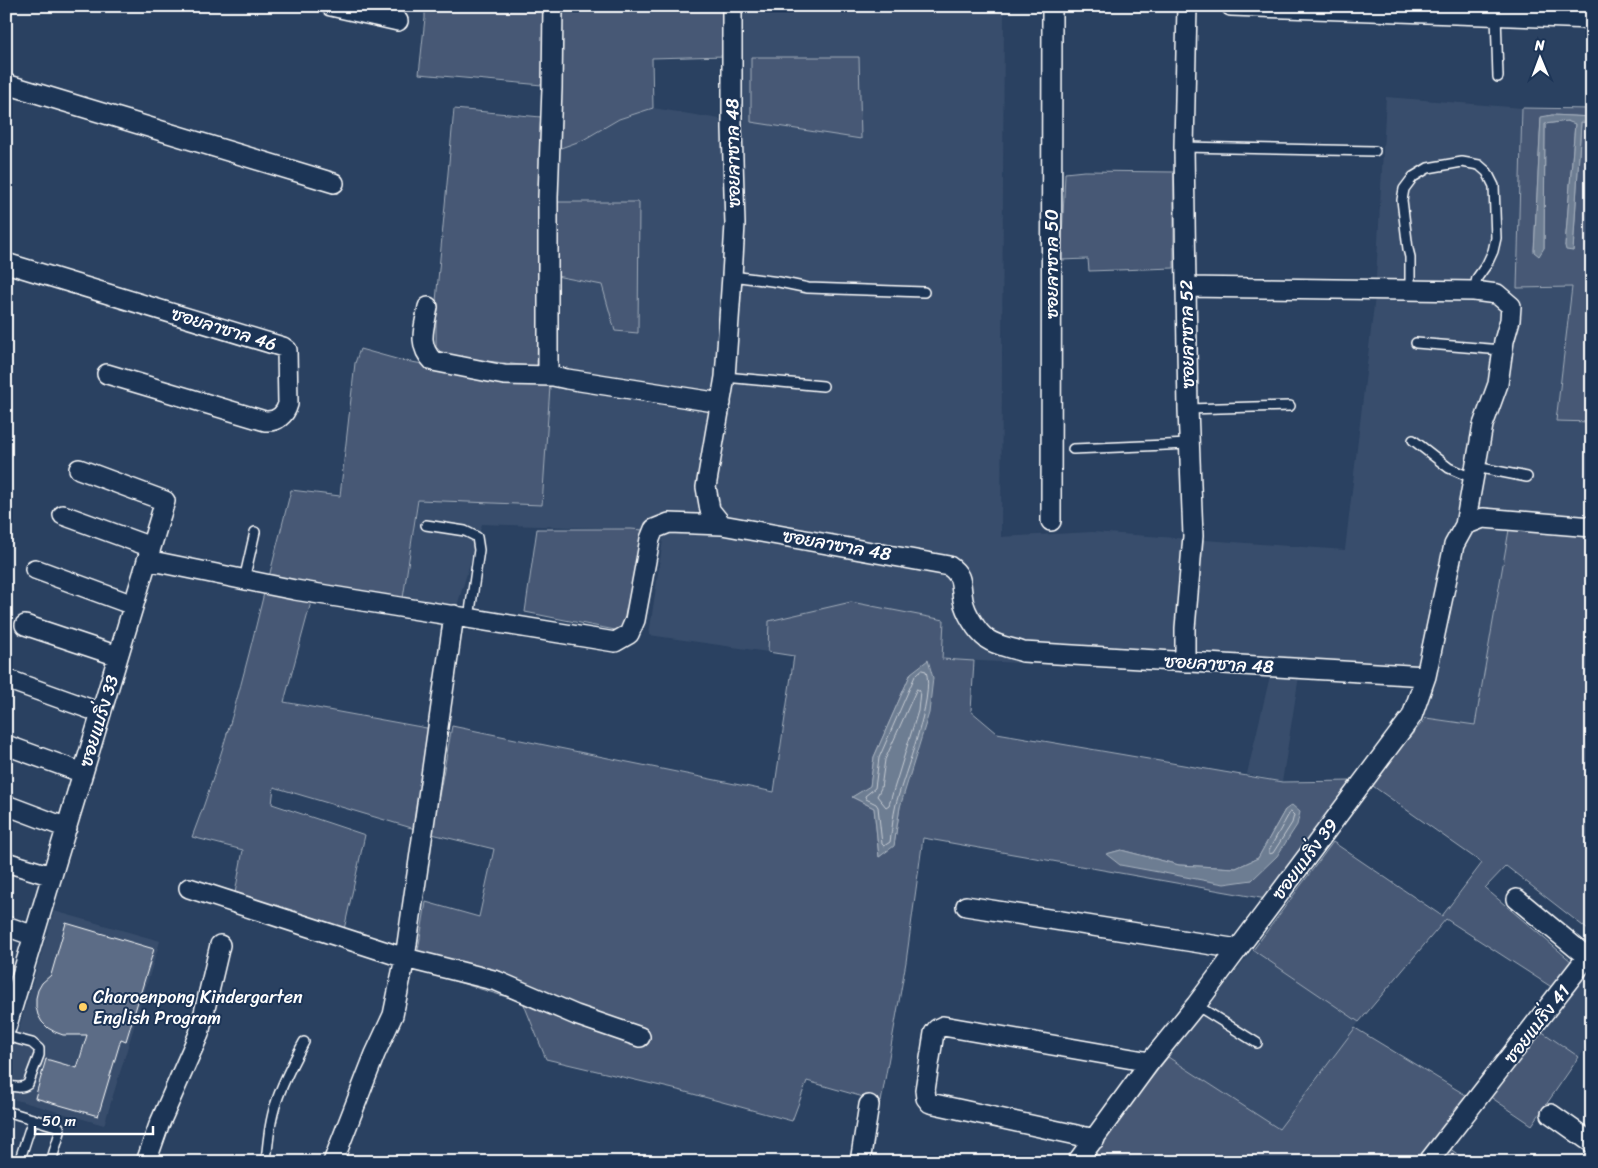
<svg xmlns="http://www.w3.org/2000/svg" width="1598" height="1168" font-family="Sriracha,'Playpen Sans Thai',sans-serif">
<style>
.built{fill:#394e6c}
.green{fill:#465975;stroke:#a2acba;fill-rule:evenodd}
.water{fill:#6d7d92;stroke:#a7b1be}
.lines{fill:none;stroke-linecap:round;stroke-linejoin:round}
.shore{stroke:#c5cbd3;stroke-width:1}
.building{fill:#5b6c86;stroke:#fff}
.service-casing{stroke:#fff;stroke-width:12}
.minor-casing{stroke:#fff;stroke-width:22}
.service{stroke:#1d3557;stroke-width:9}
.minor{stroke:#1d3557;stroke-width:19}
.poi-dot{fill:#ffd166;stroke:#1d3557;stroke-width:2}
.labels{text-anchor:middle;stroke-width:4;stroke-linejoin:round;paint-order:stroke}
.street-label{font-size:18px;fill:#fff;stroke:#1d3557}
.poi-label{font-size:18px;fill:#fff;stroke:#1d3557;text-anchor:start}
</style>
<rect width="100%" height="100%" fill="#2a4161"/>
<filter id="ink" filterUnits="userSpaceOnUse"><feTurbulence type="fractalNoise" baseFrequency=".02" numOctaves="2"/><feDisplacementMap in="SourceGraphic" scale="10" xChannelSelector="R" yChannelSelector="G"/><feConvolveMatrix kernelMatrix="1 2 1 2 8 2 1 2 1" color-interpolation-filters="sRGB"/></filter>
<g filter="url(#ink)">
<!-- built -->
<path class="built" d="M741,6H1004L1001,537L1092,532L1345,550L1375,297L1386,97L1522,108L1517,288L1572,286L1556,420L1592,422V536L1509,530L1475,725L1406,716L1411,689V681L1299,676L1282,782L1247,774L1270,676L942,659L769,621L768,652L649,635L664,533L631,529L482,524L457,606L403,598L420,496L542,504L556,276L558,149L583,140L619,119L653,108L744,123L740,62Z
M54,911L160,941L104,1125L6,1097V1072Z
M1253,950L1359,1022L1279,1129L1168,1057Z
M1592,960V1039L1579,1057L1541,1031Z"/>
<!-- green -->
<path class="green" d="M425,6H544L542,85L419,74L425,18Z
M562,6H724L725,56L652,58L653,108L619,119L583,140L558,149Z
M751,57H859L861,139L751,122Z
M1522,108L1592,109V117L1552,115L1541,118L1534,251L1544,248L1545,124L1567,121L1575,123L1565,246L1573,251L1581,122L1592,123V233L1590,253L1592,255V275L1586,282L1592,287V422L1556,421L1572,287L1517,288Z
M454,109L541,117L537,367L445,356L436,347V301Z
M1084,171L1174,172V268L1089,271L1088,259L1061,260L1065,173Z
M556,202H639L638,333L615,331L602,285L556,276Z
M360,349L400,360L550,386L542,505L418,500L403,598L269,577L291,490L340,496L355,363Z
M537,529H631L643,530L629,622L620,631L525,612Z
M1509,530L1592,536V933L1506,866L1485,888L1572,962L1553,988L1446,919L1359,1022L1253,950L1333,842L1442,916L1482,863L1370,784L1426,718L1475,725Z
M264,593L311,602L284,702L432,729L415,829L274,787L272,804L365,835L343,934L235,893L243,850L192,837C223,757 244,676 264,593Z
M851,602L944,620L942,659L974,661L971,711L997,733L1282,782L1353,781L1266,899L923,838L906,962L881,1102L807,1081L792,1121L682,1091L546,1059L523,1002L415,969L426,902L479,917L494,849L432,834L452,726L774,792L794,656L768,652L769,621ZM911,673L900,807L894,845L879,857L874,808L852,797L870,787L874,757ZM1285,810L1252,880L1107,854L1121,850L1179,865L1236,868L1258,858Z
M1355,1028L1469,1097L1417,1162H1085L1168,1057L1279,1129Z
M1541,1031L1579,1057L1532,1125L1489,1096Z
M1446,1146L1469,1162H1433Z"/>
<!-- water -->
<path class="water" d="M1552,115L1592,117V123L1581,122L1573,251L1566,250L1565,246L1575,124L1567,121L1545,124L1544,248L1539,256L1534,252L1541,117Z
M928,660L933,678L929,713L900,807L894,846L879,857L874,808L852,797L870,786L874,757L911,673Z
M1292,805L1300,812L1297,825L1277,856L1252,880L1224,884L1120,865L1106,854L1121,850L1179,865L1236,868L1258,858L1285,810Z"/>
<g class="lines">
<!-- shore -->
<path class="shore" d="M922,670L926,671C935,698 904,774 896,804C893,816 892,830 890,842L884,846L882,844L878,807L876,804L866,799L865,796L875,788L879,758L915,676Z
M917,689L920,691L918,711L889,805L886,807L877,796L881,788L885,760Z
M1291,812L1294,815L1292,823L1273,853L1269,854V850L1289,814Z"/>
</g>
<!-- building -->
<path class="building" d="M66,923L154,949L126,1041L121,1039L98,1116L35,1098L46,1059L77,1068L87,1035H63L55,1032L48,1028L42,1022L38,1015L36,1007V998L38,990L42,983L51,975Z"/>
<g class="lines">
<defs>
<path id="service" d="M1496,15L1498,77
M1184,147L1375,151
M732,276L779,282L808,288L924,292
M1410,290V257L1408,249L1402,200L1404,189L1413,177L1428,168L1462,162L1479,165L1487,172L1494,186L1496,238L1493,251L1487,264L1477,278L1474,291
M1416,343L1502,350
M725,377L823,386
M1188,409L1290,406
M1413,440L1449,468L1474,479
M1073,449L1189,444
M1476,467L1527,477
M426,525L465,531L477,537L479,550L469,618
M244,580L255,532
M1196,1005L1257,1043
M6,1036L32,1043L39,1049V1055L28,1084C22,1089 14,1087 6,1085
M6,1111L59,1127L60,1132L51,1162
M19,1162L33,1119
M266,1162C268,1141 270,1119 277,1100C284,1079 294,1061 304,1042"/>
<path id="minor" d="M331,6L398,21
M553,6L552,88L548,197V371L553,376L567,379L721,403
M732,6V128L735,224L732,276L725,377L706,487L710,510L722,525L949,566C964,576 960,585 963,600C965,612 977,632 987,639C997,646 1012,648 1023,652L1426,676
M1231,6L1592,19
M6,84L334,183
M6,263L283,347L287,350L288,404C285,415 277,422 265,421L107,374
M428,307C424,328 417,345 433,361L504,375L553,376
M63,515L151,547
M1051,521L1052,6
M1465,525L1483,518L1592,527
M147,560L295,590L615,642L629,634L635,620L650,539L654,529L669,523L722,525
M35,569L133,605
M25,625L118,656
M1185,662V628L1193,536L1188,409L1186,287L1184,147L1187,6
M6,679L101,713
M6,745L83,773
M6,805L67,828
M6,862L52,876
M189,888L405,958L497,981L576,1015L640,1037
M966,906L1238,949
M6,926L34,936
M6,1028L165,501L79,469
M1551,1114L1592,1143
M1095,1139L930,1103L926,1098L925,1090L934,1033L937,1029L943,1026L1150,1062
M146,1162L159,1125L199,1034L220,945
M333,1162L375,1054L393,1015L405,958L454,615
M860,1162L869,1105
M1077,1162L1150,1062L1196,1005L1412,716L1426,676L1454,545L1465,525L1483,425L1498,384L1504,341L1510,320L1511,306L1497,294L1474,291L1186,287
M1428,1162L1587,957L1517,899"/>
</defs>
<!-- service casing -->
<use href="#service" class="service-casing"/>
<!-- minor casing -->
<use href="#minor" class="minor-casing"/>
<!-- service -->
<use href="#service" class="service"/>
<!-- minor -->
<use href="#minor" class="minor"/>
</g>
</g>
<!-- markers -->
<circle class="poi-dot" cx="83" cy="1007" r="5"/>
<g class="labels">
<!-- street labels -->
<g class="street-label">
<text transform="translate(733 153) rotate(-91)" y="6">ซอยลาซาล 48</text>
<text transform="translate(1052 264) rotate(-90)" y="6">ซอยลาซาล 50</text>
<text transform="translate(224 329) rotate(17)" y="6">ซอยลาซาล 46</text>
<text transform="translate(1187 334) rotate(-91)" y="6">ซอยลาซาล 52</text>
<text transform="translate(837 545) rotate(10)" y="6">ซอยลาซาล 48</text>
<text transform="translate(1219 664) rotate(3)" y="6">ซอยลาซาล 48</text>
<text transform="translate(99 721) rotate(-73)" y="6">ซอยแบริ่ง 33</text>
<text transform="translate(1305 859) rotate(-53)" y="6">ซอยแบริ่ง 39</text>
<text transform="translate(1537 1024) rotate(-52)" y="6">ซอยแบริ่ง 41</text>
</g>
<!-- poi labels -->
<g class="poi-label">
<text x="93" y="1003">Charoenpong Kindergarten<tspan x="93" dy="21">English Program</tspan></text>
</g>
</g>
<!-- margin -->
<rect width="1598" height="1168" fill="none" stroke="#1d3557" stroke-width="25"/>
<rect x="12" y="12" width="1573" height="1143" fill="none" stroke="#fff" stroke-width="2" filter="url(#ink)"/>
<!-- north arrow -->
<g transform="translate(1540 58) rotate(359)" stroke="#1d3557" stroke-width="4" paint-order="stroke">
<path d="M0-4L9 19L0 12L-9 19Z" fill="#ffffff"/>
<text y="-8" font-size="14" font-weight="bold" text-anchor="middle" fill="#ffffff">N</text>
</g>
<!-- scale -->
<path d="M35 1126v8h118v-8" fill="none" stroke="#ffffff" stroke-width="2.5"/>
<text x="42" y="1126" font-size="15" fill="#ffffff" stroke="#1d3557" stroke-width="4" paint-order="stroke">50 m</text>
</svg>
